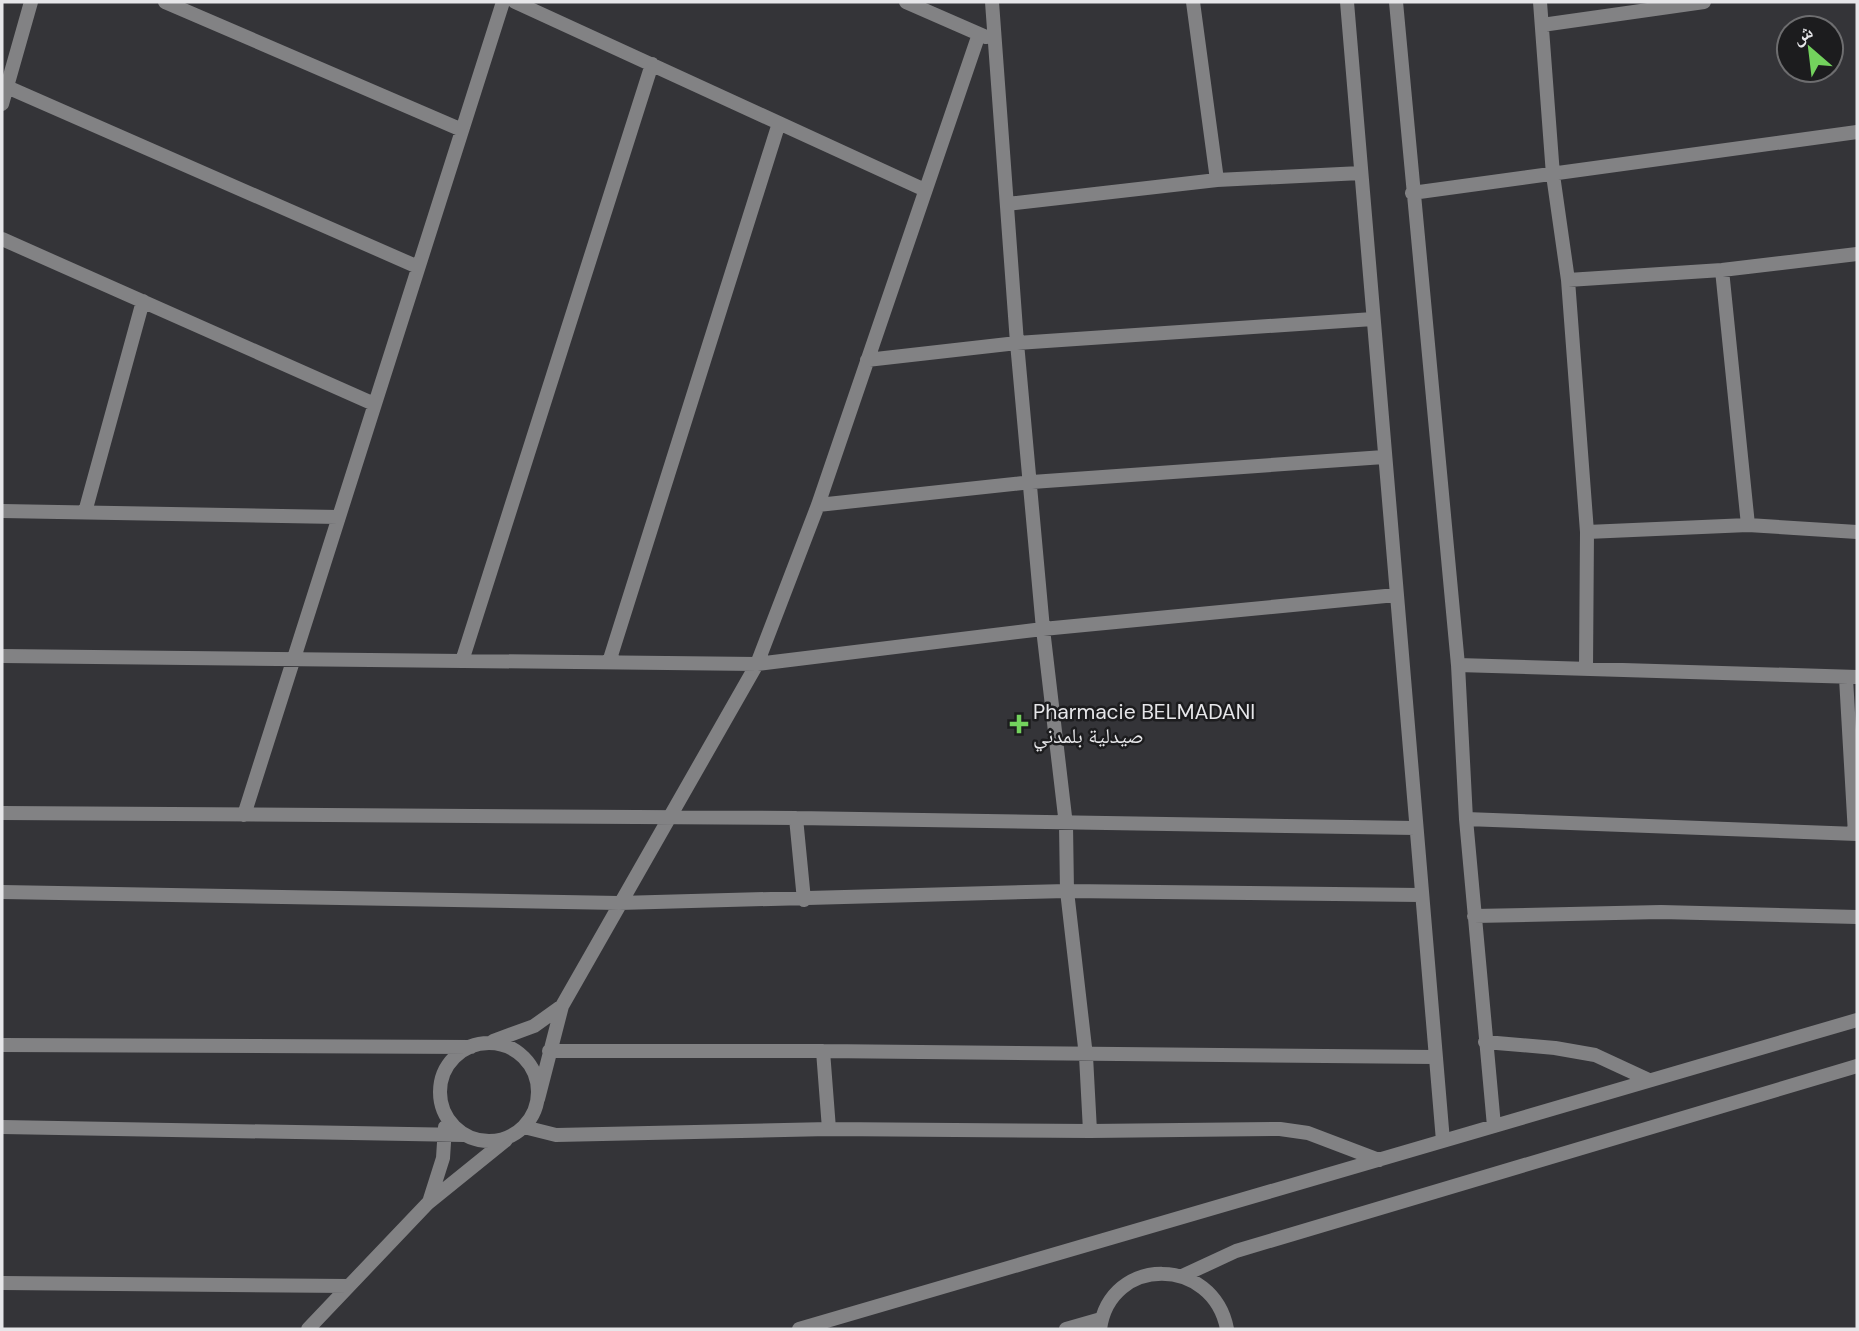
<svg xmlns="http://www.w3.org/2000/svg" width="1859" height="1331" font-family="'DM Sans','Noto Naskh Arabic',sans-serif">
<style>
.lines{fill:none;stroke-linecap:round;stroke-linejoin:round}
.minor{stroke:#828284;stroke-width:14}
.poi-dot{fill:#73d25d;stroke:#1c1c1e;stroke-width:2.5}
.labels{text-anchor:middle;stroke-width:5;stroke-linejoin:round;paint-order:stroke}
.poi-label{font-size:21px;fill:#e6e6e9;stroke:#1c1c1e;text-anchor:start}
</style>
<rect width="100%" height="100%" fill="#343438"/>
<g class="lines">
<!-- minor -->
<path class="minor" d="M165,2L462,130
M515,2L925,190
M906,2L986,37
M992,2L1017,343L1043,629L1066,825L1067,891L1086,1056L1090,1131
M1193,2L1217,180
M1347,2L1443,1141
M1396,2L1458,665L1466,819L1494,1126
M1540,2L1553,175L1568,280L1587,532L1586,668
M1542,25L1704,2
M7,87L418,267
M2,104L31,2
M1412,193L1857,132
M1007,204L1217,180L1361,173
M2,239L374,404
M1722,270L1748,525
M1568,280L1722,270L1857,254
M867,360L1017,343L1373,319
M818,505L1032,482L1384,457
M2,511L338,517
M85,512L143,301
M1587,532L1748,525L1857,532
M2,656L757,664L1043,629L1396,595
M462,661L652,64
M609,662L779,123
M1458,665L1857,677
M1846,678L1855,834
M2,813L796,818L1415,828
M244,815L503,2
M796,818L804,900
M1466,819L1857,834
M2,892L619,903L1067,891L1420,895
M1474,916L1661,912L1857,917
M493,1041L534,1026L562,1006
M1485,1042L1555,1048L1595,1055L1649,1080
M440 1092a49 49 0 1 1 98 0a49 49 0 1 1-98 0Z
M2,1045L471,1047
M549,1051H823L1434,1057
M823,1051L829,1129
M538,1099L562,1006L757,664L818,505L979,34
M2,1127L464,1135
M524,1127L556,1135L829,1129L1090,1131L1280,1129L1308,1133L1379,1160
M430,1199L443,1158L445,1127
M1182,1276L1236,1251L1857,1066
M2,1283L349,1286
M308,1329L428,1203L506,1140
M799,1329L1857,1020
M1066,1329L1101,1319
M1100,1329C1110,1255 1213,1256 1227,1329"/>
</g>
<!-- markers -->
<path class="poi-dot" d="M1015.5 713.5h7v7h7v7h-7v7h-7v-7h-7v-7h7z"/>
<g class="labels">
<!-- poi labels -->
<g class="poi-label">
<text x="1033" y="719">Pharmacie BELMADANI<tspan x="1033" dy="24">صيدلية بلمدني</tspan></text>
</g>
</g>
<!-- border -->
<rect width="1859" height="1331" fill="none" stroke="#e6e6e9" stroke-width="7"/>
<!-- north arrow -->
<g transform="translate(1810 49) rotate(332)"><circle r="33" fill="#1c1c1e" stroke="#6d6d6f" stroke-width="2"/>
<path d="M0-5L12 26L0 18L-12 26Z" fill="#73d25d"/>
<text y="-10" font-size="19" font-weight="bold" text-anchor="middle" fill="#e6e6e9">ش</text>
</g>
</svg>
